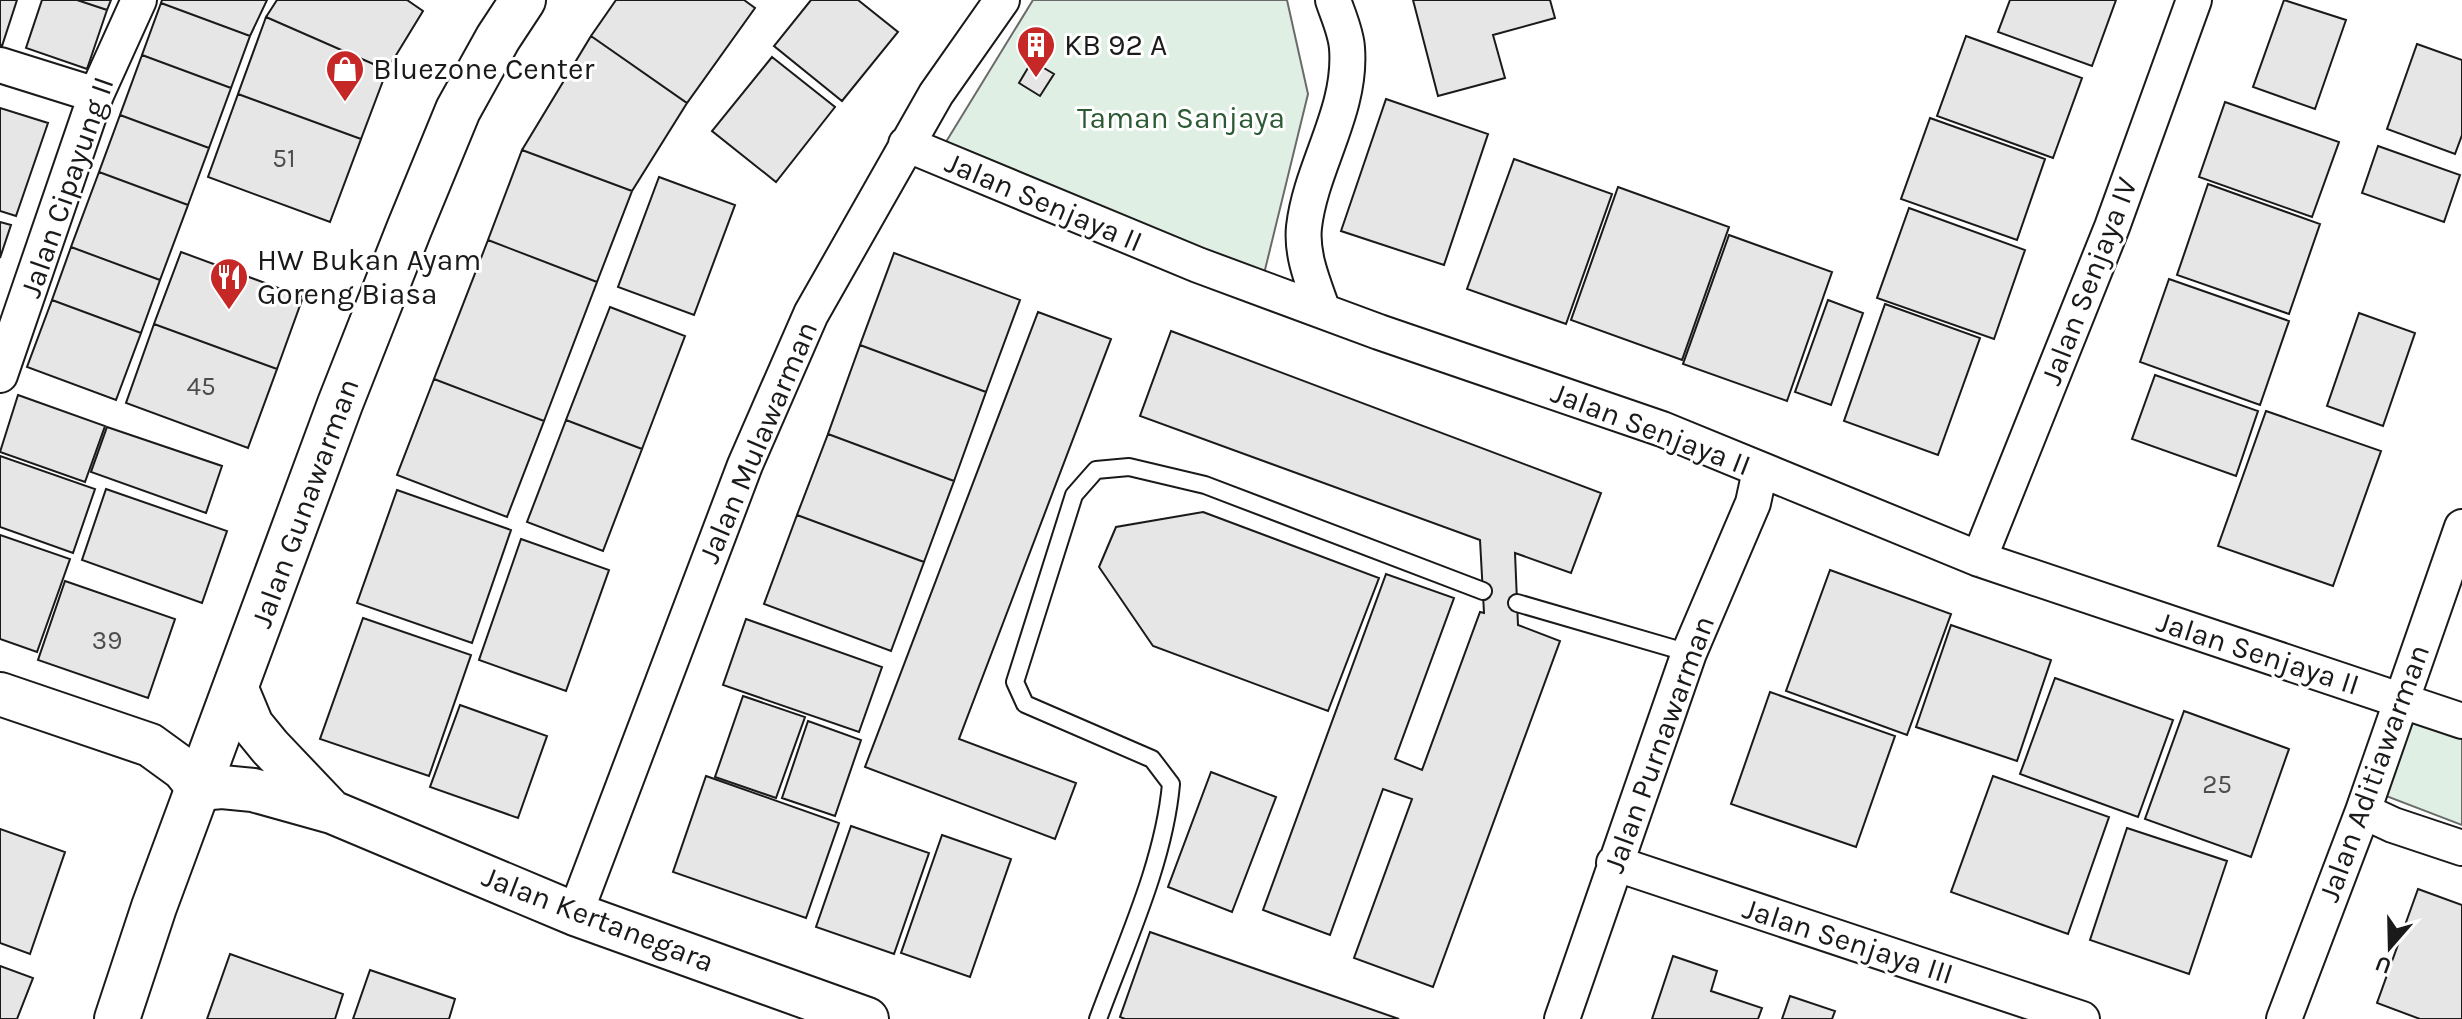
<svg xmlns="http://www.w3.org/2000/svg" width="2462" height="1019" font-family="Karla,sans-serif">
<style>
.green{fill:#e0efe3;stroke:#6a6a6a;stroke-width:2}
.building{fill:#e6e6e6;stroke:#1a1a1a;stroke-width:2}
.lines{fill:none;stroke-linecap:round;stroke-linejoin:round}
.service-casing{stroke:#1a1a1a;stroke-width:20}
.minor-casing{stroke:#1a1a1a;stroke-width:38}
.tertiary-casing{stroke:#1a1a1a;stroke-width:46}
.secondary-casing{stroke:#1a1a1a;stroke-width:48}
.service{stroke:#fff;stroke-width:16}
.minor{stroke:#fff;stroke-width:34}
.tertiary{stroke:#fff;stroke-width:42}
.secondary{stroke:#fff;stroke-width:44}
.labels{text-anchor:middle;stroke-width:6;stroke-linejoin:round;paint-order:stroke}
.number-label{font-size:26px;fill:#4d4d4d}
.poi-label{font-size:30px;fill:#1a1a1a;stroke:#fff;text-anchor:start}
.park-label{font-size:30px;fill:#2b5a34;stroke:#fff}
.street-label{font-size:30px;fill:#1a1a1a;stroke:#fff}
</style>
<rect width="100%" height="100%" fill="#fff"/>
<!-- green -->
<path class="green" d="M1033,0H1287L1308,94L1263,278L941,150Z
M2407,713L2462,733V825L2373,791Z"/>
<!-- building -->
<path class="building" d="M0,0H17L2,46L0,45Z
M42,0H77L107,10L87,69L26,48Z
M77,0H111L107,10Z
M162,0H267L250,36L161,3Z
M277,0H407L423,11L387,70L266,17Z
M616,0H744L755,8L687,103L591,36Z
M811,0H858L898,32L842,101L774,46Z
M1413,0H1550L1555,18L1493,35L1505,78L1438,96Z
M2010,0H2116L2092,66L1998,32Z
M2284,0L2346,20L2315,109L2253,87Z
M161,3L250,36L231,88L142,55Z
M266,17L387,70L361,139L238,94Z
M591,36L687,103L632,191L522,150Z
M1966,36L2082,78L2053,158L1937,116Z
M2417,44L2462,60V135L2455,154L2387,129Z
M142,55L231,88L209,148L120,115Z
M772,57L835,107L776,182L712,131Z
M1032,61L1054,74L1040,96L1019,83Z
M238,94L361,139L330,222L208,177Z
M1386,99L1488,134L1444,265L1341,231Z
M2225,102L2339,142L2312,217L2199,177Z
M0,108L48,123L16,216L0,211Z
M120,115L209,148L188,205L99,172Z
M1930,118L2045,159L2017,240L1901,199Z
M2378,146L2460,175L2444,222L2362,193Z
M522,150L632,191L597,282L488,240Z
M1514,159L1612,194L1566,324L1467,289Z
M99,172L188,205L160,280L71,247Z
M659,177L735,205L694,315L618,287Z
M2208,184L2320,224L2289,314L2177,275Z
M1618,187L1729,227L1682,360L1571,320Z
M1909,208L2025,250L1994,339L1877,298Z
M0,222L11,225L0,258Z
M1729,235L1832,272L1787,401L1683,364Z
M488,240L597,282L544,421L434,379Z
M71,247L160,280L141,333L52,300Z
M181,252L303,297L277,369L154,324Z
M894,253L1020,300L986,392L860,345Z
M2169,279L2289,321L2260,405L2140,362Z
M52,300L141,333L116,400L27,367Z
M1828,300L1863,313L1831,405L1795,392Z
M1885,304L1980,338L1938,455L1844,421Z
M610,307L685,336L642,449L566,420Z
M1038,312L1111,339L959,739L1076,783L1055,839L865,767Z
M2359,313L2415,333L2383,426L2327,406Z
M154,324L277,369L248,448L126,403Z
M1171,331L1601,493L1571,573L1515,553L1518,625L1560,641L1433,987L1354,958L1412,799L1383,789L1330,935L1263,910L1386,574L1454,598L1395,759L1422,770L1480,612L1484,613L1480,540L1140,416Z
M860,345L986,392L954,481L828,434Z
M2155,375L2258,411L2236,476L2132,439Z
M434,379L544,421L507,517L397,475Z
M18,395L105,426L85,482L0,452Z
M2266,411L2381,451L2333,586L2218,546Z
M566,420L642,449L603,551L527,522Z
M107,427L222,466L206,513L91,472Z
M828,434L954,481L924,562L797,515Z
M0,456L95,489L73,553L0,527Z
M106,489L227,531L202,603L82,560Z
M397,490L511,530L472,643L357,603Z
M1203,512L1379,578L1328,711L1153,646L1099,567L1116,527Z
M797,515L924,562L891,651L764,604Z
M0,535L70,559L37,652L0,639Z
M521,539L609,570L566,691L479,660Z
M1830,570L1951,614L1907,735L1786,691Z
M65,581L175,619L148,698L38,660Z
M363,618L471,655L429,776L320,739Z
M746,619L882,667L859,732L723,685Z
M1951,625L2051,660L2017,761L1916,727Z
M2055,678L2173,720L2138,817L2020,774Z
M1770,692L1895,736L1856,847L1731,804Z
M743,696L805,717L776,798L715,777Z
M460,705L547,736L518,818L430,787Z
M2184,711L2289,749L2251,857L2145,819Z
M808,721L861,740L835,816L782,798Z
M1211,772L1276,797L1232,912L1168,887Z
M706,776L839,823L806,918L673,872Z
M1993,776L2109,817L2068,934L1951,892Z
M851,826L929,853L894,954L816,927Z
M2127,828L2227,861L2189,974L2090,940Z
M0,829L65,852L30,954L0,943Z
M942,835L1011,859L970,977L901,953Z
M2418,889L2462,905V1019H2420L2377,1003Z
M1150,932L1399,1019H1125L1120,1017Z
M230,954L343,994L335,1019H207Z
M1673,956L1717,971L1711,991L1762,1008L1758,1019H1652Z
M0,966L33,978L17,1019H0Z
M370,970L455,999L449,1019H353Z
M1790,996L1835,1011L1832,1019H1782Z"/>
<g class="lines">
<defs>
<path id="service" d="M1517,603L1689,653
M1098,1019C1125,945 1164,863 1171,784L1152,759L1025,704L1015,682L1074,495L1096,470L1129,467L1205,485L1483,591"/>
<path id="minor" d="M0,65L96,95
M906,144L1198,265L1379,332L1662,429L1979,559L2462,721
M1323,311C1314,285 1301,256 1304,227C1311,166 1352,111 1347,48C1346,32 1338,15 1333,0
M0,375L96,95L139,0
M1979,559L2112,227L2194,0
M2363,811L2393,825L2462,848
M1614,863L2082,1019
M575,914L745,465L811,314L936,94L1002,0
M1562,1019L1689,653L1753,503L1760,471
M2284,1019L2363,811L2462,527"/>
<path id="tertiary" d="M237,689L252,725L270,747L328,808
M0,694L150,745L183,769L199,789L222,787L253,790L332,812L575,914L867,1019"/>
<path id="secondary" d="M117,1019L154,907L340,404L409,229L458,110L498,38L523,0"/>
</defs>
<!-- service casing -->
<use href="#service" class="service-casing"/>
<!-- minor casing -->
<use href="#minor" class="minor-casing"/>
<!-- tertiary casing -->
<use href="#tertiary" class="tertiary-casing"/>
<!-- secondary casing -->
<use href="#secondary" class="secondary-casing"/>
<!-- service -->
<use href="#service" class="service"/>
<!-- minor -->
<use href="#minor" class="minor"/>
<!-- tertiary -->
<use href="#tertiary" class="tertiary"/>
<!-- secondary -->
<use href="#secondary" class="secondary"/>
</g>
<!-- icons -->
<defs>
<symbol id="building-pin" viewBox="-11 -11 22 30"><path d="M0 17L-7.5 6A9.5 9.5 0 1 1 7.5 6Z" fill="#c62828" stroke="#fff"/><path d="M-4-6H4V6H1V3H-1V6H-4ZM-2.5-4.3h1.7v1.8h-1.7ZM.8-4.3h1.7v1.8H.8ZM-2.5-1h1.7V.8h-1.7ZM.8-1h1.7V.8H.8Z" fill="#fff"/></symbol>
<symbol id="shop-pin" viewBox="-11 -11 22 30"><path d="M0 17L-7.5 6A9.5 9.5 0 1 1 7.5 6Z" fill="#c62828" stroke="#fff"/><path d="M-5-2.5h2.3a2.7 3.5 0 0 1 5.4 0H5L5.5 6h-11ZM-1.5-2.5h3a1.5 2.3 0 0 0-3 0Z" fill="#fff"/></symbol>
<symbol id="restaurant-pin" viewBox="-11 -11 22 30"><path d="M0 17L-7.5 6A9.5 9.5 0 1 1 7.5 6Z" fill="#c62828" stroke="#fff"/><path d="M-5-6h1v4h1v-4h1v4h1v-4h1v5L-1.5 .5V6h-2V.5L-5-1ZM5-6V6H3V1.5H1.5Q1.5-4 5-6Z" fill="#fff"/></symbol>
</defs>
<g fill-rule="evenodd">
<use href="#building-pin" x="1014" y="23" width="44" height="60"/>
<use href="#shop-pin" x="323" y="47" width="44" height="60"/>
<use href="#restaurant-pin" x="207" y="255" width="44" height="60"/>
</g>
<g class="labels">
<!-- number labels -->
<g class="number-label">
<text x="284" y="167">51</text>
<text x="201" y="395">45</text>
<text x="107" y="649">39</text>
<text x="2217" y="793">25</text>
</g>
<!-- poi labels -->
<g class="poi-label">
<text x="1064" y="55">KB 92 A</text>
<text x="373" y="79">Bluezone Center</text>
<text x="257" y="270">HW Bukan Ayam<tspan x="257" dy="34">Goreng Biasa</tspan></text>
</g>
<!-- park labels -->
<g class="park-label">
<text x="1181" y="128">Taman Sanjaya</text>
</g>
<!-- street labels -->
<g class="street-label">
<text transform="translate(67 187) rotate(-71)" y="10">Jalan Cipayung II</text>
<text transform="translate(1044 202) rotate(23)" y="10">Jalan Senjaya II</text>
<text transform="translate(2089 281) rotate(-69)" y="10">Jalan Senjaya IV</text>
<text transform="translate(1651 429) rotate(21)" y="10">Jalan Senjaya II</text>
<text transform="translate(758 442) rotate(-67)" y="10">Jalan Mulawarman</text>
<text transform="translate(305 503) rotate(-70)" y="10">Jalan Gunawarman</text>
<text transform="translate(2258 653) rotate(18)" y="10">Jalan Senjaya II</text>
<text transform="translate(1659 744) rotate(-70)" y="10">Jalan Purnawarman</text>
<text transform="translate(2374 773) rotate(-70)" y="10">Jalan Aditiawarman</text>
<text transform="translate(598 919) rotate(21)" y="10">Jalan Kertanegara</text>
<text transform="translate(1848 941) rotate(18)" y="10">Jalan Senjaya III</text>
</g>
</g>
<!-- north arrow -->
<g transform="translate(2390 947) rotate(200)" stroke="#ffffff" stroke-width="6" paint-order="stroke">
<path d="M0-6L14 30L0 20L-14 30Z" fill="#1a1a1a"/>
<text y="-12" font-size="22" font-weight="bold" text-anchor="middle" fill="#1a1a1a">U</text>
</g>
</svg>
